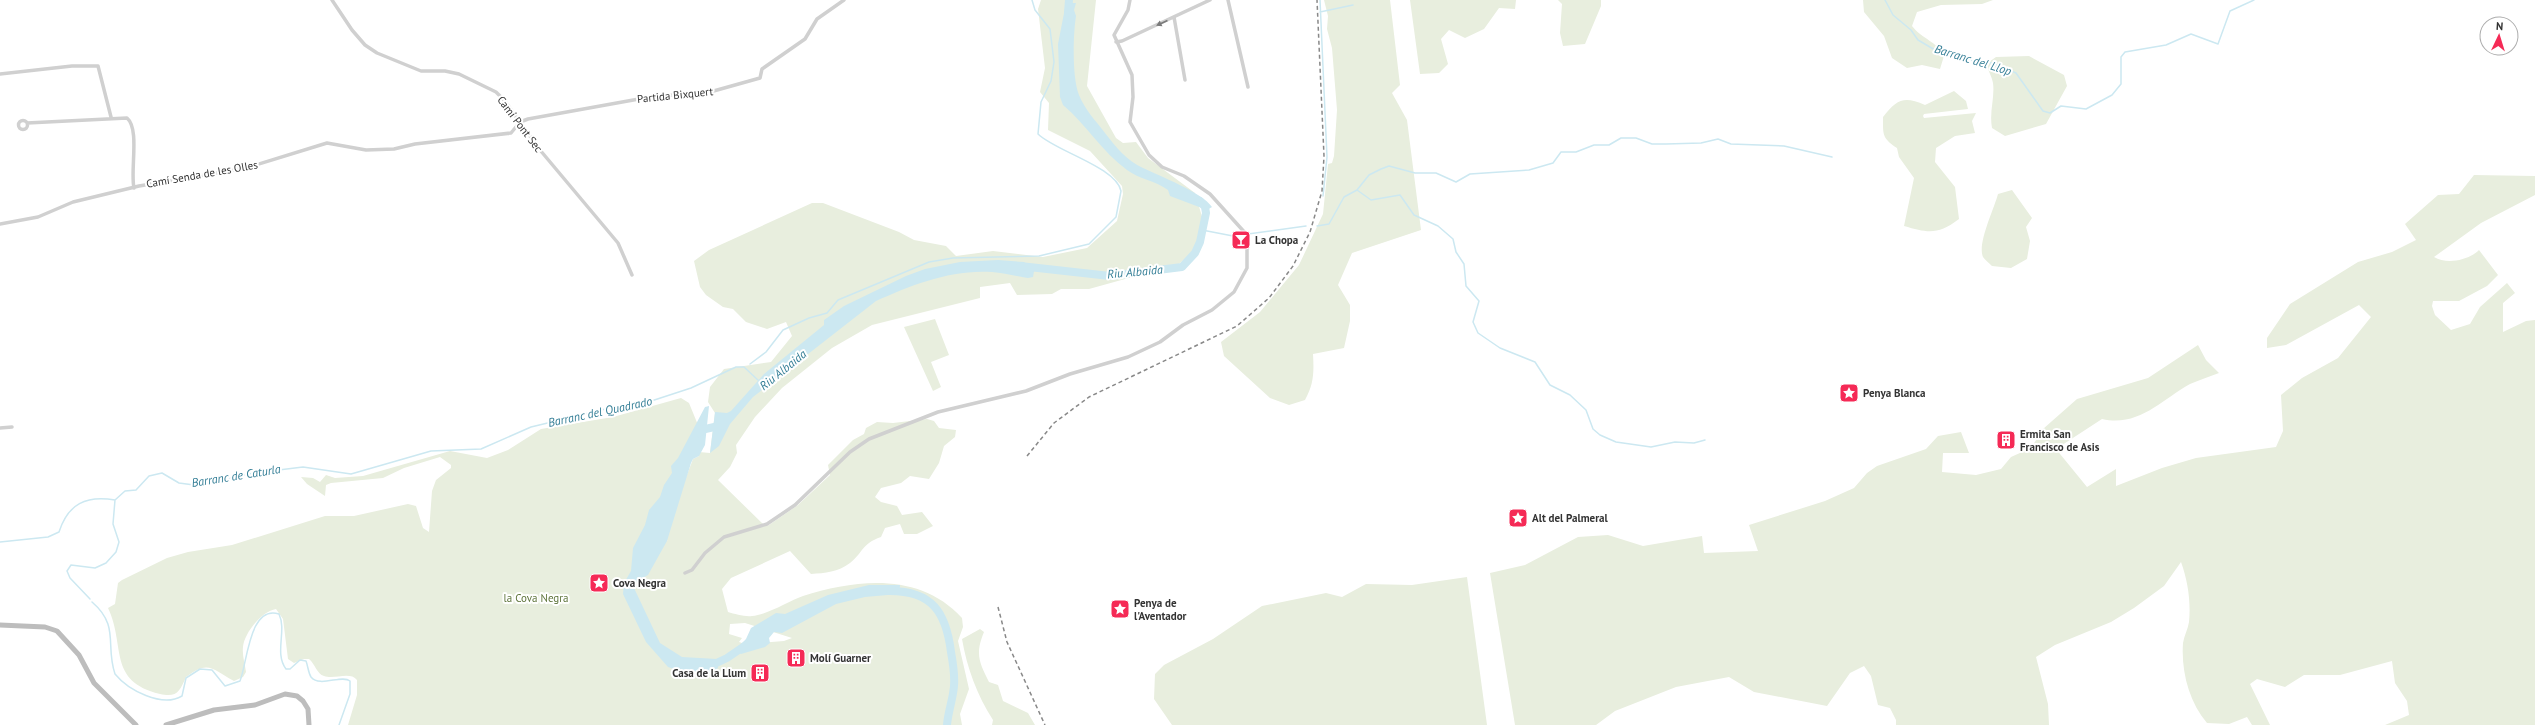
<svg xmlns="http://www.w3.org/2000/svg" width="2535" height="725" font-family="'PT Sans',sans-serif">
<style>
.green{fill:#e8eede;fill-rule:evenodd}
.water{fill:#cce8f1}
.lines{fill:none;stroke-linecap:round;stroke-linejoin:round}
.stream{stroke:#cce8f1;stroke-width:1.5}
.river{stroke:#cce8f1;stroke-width:8}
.street{stroke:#d0d0d0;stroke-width:3.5}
.secondary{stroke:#bdbdbd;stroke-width:5}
.rail{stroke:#888;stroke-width:1.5;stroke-dasharray:4 3;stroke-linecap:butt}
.oneway{fill:#7a7a7a}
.labels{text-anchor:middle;stroke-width:4;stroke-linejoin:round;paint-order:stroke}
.street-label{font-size:11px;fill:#333;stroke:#fff}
.poi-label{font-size:11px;font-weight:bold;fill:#333;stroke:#fff;text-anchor:start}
.park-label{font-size:11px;fill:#5e743b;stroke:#fff}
.water-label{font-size:12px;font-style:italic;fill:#357f97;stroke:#fff}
</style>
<rect width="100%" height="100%" fill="#fff"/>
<!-- green -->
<path class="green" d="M1041,0H1096L1087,86L1116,138L1123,143L1136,142L1148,158L1195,193L1203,220L1195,250L1179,264L1089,289H1061L1052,294L1017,295L1010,283L980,287V298L872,325L832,348L782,388L755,417L736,445L737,453L730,467L718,480L765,526L769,525L798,505L830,475L828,465L853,440L864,434L866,428L877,422L893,423L927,419L934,421L939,428L956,430L955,437L944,446L939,463L929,479L910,476L901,483L881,488L875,497L881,502L897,506L902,515L922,512L933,526L917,534H904L900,524L885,528L881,537C861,544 864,552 850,563C838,572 825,573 811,574L790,551L731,578L722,589L728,612C735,614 745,617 752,616C767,615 789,601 803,596C857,579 920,572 962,618L963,627L958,641L969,689L960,714L962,725H348L357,695V680C350,671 334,680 324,676C317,674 315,664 309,659H304L294,663L288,659L283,619L276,609C262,611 244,633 243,647C242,655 245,664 246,672L243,677L234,681C213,670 209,659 186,677C180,691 177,698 160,694C107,681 126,646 108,608L115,604L118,583L122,580L167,558L188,552L232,545L325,516H354L408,504L416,506L423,528L429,532L432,491L436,480L451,468V465L440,457L404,468L383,478L331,483L326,485L325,496L307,484L301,477L313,478L320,482L326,475L335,478L363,476L450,451L487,458L508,450L541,429L613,417L681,398L689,403L698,425L667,541L680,493L693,459L699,456V452L710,453L715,413L708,402L710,387L724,369L771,362L792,336L786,322L767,329L746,322L733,309L723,307L706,295L700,287L694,261L709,250L812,203H823L899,232L914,240L946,246L956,256L993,251L1043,257L1087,248L1117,221L1123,194L1122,186L1090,151L1048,130L1049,103L1040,92L1045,68L1038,9ZM745,623L792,638L784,641L745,644L739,642L742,638L729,634L730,624Z
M1324,0H1390L1400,85L1392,93L1407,120L1421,230L1352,253L1338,285L1350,305V321L1344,348L1313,354C1314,372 1314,384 1305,400L1289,405L1270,398L1224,356L1221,342L1260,312L1299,265L1323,214L1328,164L1332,163L1334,156L1337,110L1332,48L1327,29L1328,16Z
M1410,0H1516L1515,9L1499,8L1484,29L1465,38L1449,30L1441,39L1448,64L1439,73L1420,74Z
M1558,0H1601V6L1585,44L1563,46L1560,33L1562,4Z
M1863,0H1993L1982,4L1941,5L1917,12L1912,26C1922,39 1938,42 1944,56L1940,69L1922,65L1907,68L1892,58L1884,36L1864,12Z
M2029,56L2064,75L2067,86L2046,124L2005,136L1992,128C1989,112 1995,98 1993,83C1992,77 1988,70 1986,64L1996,57Z
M1954,91L1966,101L1968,109L1924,114L1923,116L1924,118L1976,113L1972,121L1975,133L1955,136L1936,148L1935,162L1955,187L1959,219C1938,235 1928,233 1904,226L1914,178L1899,157L1897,148C1882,138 1883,135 1883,117C1897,99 1904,96 1925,105Z
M2474,175L2535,176V195L2481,223L2434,257C2447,265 2469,260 2479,250L2498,275L2487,286L2459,301H2433L2432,306L2435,315L2451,330L2470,324L2480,307L2507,283L2515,293L2503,303V332L2526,321L2535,320V725H2385L2409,715L2407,701L2395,683L2392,661L2340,675H2304L2285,687L2257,679L2250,684L2270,725H2252L2247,717L2229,724L2207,723C2189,702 2181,671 2183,643C2184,636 2188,629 2189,622C2191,603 2188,581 2181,562L2164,586L2134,608L2111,622L2055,645L2036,657L2048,704L2049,725H1896V720L1890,708L1878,705L1871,676L1864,666L1850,673L1827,706L1754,692L1729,677L1676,687L1615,711L1596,725H1515L1490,573L1525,565L1578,537L1608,535L1643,546L1702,536L1704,553L1758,551L1749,525L1825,501L1854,488L1867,473L1877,466L1926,449L1938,436L1961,432L1969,453H1943L1942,472L1976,475L2001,469L2011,457L2031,448L2043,429L2077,399L2148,378L2198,345L2206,360L2219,373C2209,377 2199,380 2190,384C2160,401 2139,427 2102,419L2056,449L2087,487L2116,469V486L2162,468L2196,458L2276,447L2283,431L2281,395L2302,378L2338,358L2371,317L2359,305L2286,345L2267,348V338L2290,304L2358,262L2392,252L2416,240L2405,224L2438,195L2459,194Z
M2012,190L2032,218L2026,227L2030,241L2027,259L2011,268L1992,266C1989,263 1985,260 1983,257C1977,244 1994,209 1998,194Z
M935,319L949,355L931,362L941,387L933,391L904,327Z
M1467,577L1487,725H1172L1154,699L1155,674L1164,665L1213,639L1262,606L1326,593L1342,597L1366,584L1412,585Z
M980,629L984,632C975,654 979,662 989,682L998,685L1003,701L1028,713L1035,725H992L993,720C977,695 967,668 962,639Z"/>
<!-- water -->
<path class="water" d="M1066,3H1076L1074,10L1076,16C1073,35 1072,78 1079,95C1085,110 1096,121 1105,133C1116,147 1127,161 1143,168C1159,176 1202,192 1212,207L1207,210L1170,196L1168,190C1156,181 1139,179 1127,170C1102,152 1086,124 1063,105L1060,97L1058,44Z
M998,260L1024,262L1034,271L1033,277L1028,278C1016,276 1004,273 992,272C952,269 911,285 876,301L753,397L730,424L719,446L710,453L715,412L727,413L731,411L764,374L824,325V320L844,306L906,276L925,269L960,262Z
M709,406L705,445L699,456L693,459L691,463L667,541L648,575L637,581L634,588L660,643L682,657L717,659L718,668L708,674H688L668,667L646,642L623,594L624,583L631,571L633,548L645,525L649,510L660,497L664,485L672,473L671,466L678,458L705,407Z
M869,585H900L899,594L865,597L836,604L782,633L774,632L769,638L770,643L765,647L741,654L736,649L746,639L751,628L776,613L785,614L828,595Z"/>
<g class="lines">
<!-- stream -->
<path class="stream" d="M1320,0L1327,157L1323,196
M1885,0L1893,15L1911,30L1918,40L1935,50L1961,55L1975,62L1992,63L2016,73L2043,111L2050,113L2061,106L2086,109L2112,95L2121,84V57L2125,52L2166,45L2191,34L2218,44L2230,11L2254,0
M1320,12L1353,5
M1357,190L1371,200L1400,195L1414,215L1438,226L1453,239L1456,252L1464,264L1466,286L1479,301L1473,322L1478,333L1500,348L1535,362L1550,385L1570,395L1586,410L1593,429L1600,435L1616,442L1651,447L1675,442L1694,443L1705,440
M1317,226L1329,224L1344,197L1357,190L1369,175L1381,169L1389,166L1415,173H1436L1456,182L1470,174L1529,170L1553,163L1561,152H1576L1594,145H1609L1621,138H1636L1652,144H1666L1701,143L1718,139L1731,144L1784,146L1832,157
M1202,230L1233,236L1306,226
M750,364L766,352L783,330L809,318L827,313L838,300L929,262L953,258L1039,256L1089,244L1116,217L1121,191C1116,167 1055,151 1038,134L1041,102L1051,81L1054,62L1050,29L1035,10L1032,0
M0,542L48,537L59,532C68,504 86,495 115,500L125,491L136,490L149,476L162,473L179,483L194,485L254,473L303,467L351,474L431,451L481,449L531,427L618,406H636L691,388L736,367H744L759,381
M90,599L70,578L67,571L71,565L95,568L106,563L116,552L119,542L113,524L115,500
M92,602C120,626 105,645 115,674C128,690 162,708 182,696L186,678L200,669L212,670L225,686L240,681C247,665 249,604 279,614C287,631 274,653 286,669H290L300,660L306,661C308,666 308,672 311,677C320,688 342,674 350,681V694L339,725"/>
<!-- river -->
<path class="river" d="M1068,13L1069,0
M1020,266L1110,276L1182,267L1195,253L1200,242L1206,213L1205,207L1200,201
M699,433L701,430L723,425
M890,591C932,591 946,612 951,652C953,663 955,674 954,686C953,699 948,712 947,725
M708,667L727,658L746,645"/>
<!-- street -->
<path class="street" d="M332,0L352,30L365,45L377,53L421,71H445L459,74L496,92L504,100L540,150L618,243L632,275
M1228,0L1248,87
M1174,17L1185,80
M1116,42L1122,41L1210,0
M0,74L72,66H98L111,117
M18.5 125a4.5 4.5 0 1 1 9 0a4.5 4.5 0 1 1-9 0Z
M27,123L127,118C140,129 130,171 134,188
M0,224L38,217L73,202L139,186L246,168L327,143L366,150L394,149L415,144L511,133L520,122L528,119L650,97L710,92L760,78L762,69L805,39L817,19L844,0
M0,428L12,427
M685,573L692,570L705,553L724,537L767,524L795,505L850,452L869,439L938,412L1026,391L1070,374L1128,357L1160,342L1183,325L1212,310L1234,292L1247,268V235L1210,194L1184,176L1162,167L1149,155L1130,122L1133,97L1132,75L1114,35L1128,10L1130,0"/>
<!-- secondary -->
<path class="secondary" d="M0,625L45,627L57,631L79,655L94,683L136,725
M166,725L214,710L255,705L285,694L297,696L303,701L308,709L309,725"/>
<!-- rail -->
<path class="rail" d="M1027,456L1054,423L1089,397L1237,326L1269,298L1293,266L1310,232L1322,191L1324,156L1317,0
M998,607L1007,642L1045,725"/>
</g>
<!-- one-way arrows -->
<defs><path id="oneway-solid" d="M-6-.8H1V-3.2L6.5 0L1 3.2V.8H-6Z"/></defs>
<use class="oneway" href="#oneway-solid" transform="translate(1162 23) rotate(155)"/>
<!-- icons -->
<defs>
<symbol id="bar-square" viewBox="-11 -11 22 22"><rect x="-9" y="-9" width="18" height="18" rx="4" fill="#f52a56" stroke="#fff"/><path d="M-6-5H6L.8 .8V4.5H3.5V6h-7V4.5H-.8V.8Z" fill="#fff"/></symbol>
<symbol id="sight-square" viewBox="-11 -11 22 22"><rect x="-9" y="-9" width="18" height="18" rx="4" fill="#f52a56" stroke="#fff"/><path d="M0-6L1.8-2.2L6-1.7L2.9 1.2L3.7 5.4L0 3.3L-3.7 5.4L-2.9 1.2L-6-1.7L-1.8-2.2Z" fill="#fff"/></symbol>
<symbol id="building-square" viewBox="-11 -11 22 22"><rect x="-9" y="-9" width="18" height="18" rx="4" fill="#f52a56" stroke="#fff"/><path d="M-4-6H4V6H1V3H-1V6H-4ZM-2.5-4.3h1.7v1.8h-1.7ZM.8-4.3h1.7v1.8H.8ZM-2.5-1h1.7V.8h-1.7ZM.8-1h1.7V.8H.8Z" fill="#fff"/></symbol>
</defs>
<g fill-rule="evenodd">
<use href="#bar-square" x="1230" y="229" width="22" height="22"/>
<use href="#sight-square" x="1838" y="382" width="22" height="22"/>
<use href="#building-square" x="1995" y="429" width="22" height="22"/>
<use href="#sight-square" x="1507" y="507" width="22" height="22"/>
<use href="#sight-square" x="588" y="572" width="22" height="22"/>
<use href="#sight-square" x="1109" y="598" width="22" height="22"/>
<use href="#building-square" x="785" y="647" width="22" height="22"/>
<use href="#building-square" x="749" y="662" width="22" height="22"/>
</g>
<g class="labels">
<!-- street labels -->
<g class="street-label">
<text transform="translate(675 95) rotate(-6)" y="4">Partida Bixquert</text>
<text transform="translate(520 124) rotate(53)" y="4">Camí Pont Sec</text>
<text transform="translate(202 174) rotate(-10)" y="4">Camí Senda de les Olles</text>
</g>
<!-- poi labels -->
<g class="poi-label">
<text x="1255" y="244">La Chopa</text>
<text x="1863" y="397">Penya Blanca</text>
<text x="2020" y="438">Ermita San<tspan x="2020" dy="13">Francisco de Asis</tspan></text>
<text x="1532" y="522">Alt del Palmeral</text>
<text x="613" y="587">Cova Negra</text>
<text x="1134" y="607">Penya de<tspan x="1134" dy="13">l'Aventador</tspan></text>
<text x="810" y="662">Molí Guarner</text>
<text x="746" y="677" text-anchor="end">Casa de la Llum</text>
</g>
<!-- park labels -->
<g class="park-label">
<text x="536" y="602">la Cova Negra</text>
</g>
<!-- water labels -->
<g class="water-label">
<text transform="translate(1973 60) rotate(17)" y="4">Barranc del Llop</text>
<text transform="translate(1135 272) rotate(-5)" y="4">Riu Albaida</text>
<text transform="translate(783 370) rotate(-39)" y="4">Riu Albaida</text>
<text transform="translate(600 412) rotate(-12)" y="4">Barranc del Quadrado</text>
<text transform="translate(236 476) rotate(-9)" y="4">Barranc de Caturla</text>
</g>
</g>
<!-- north arrow -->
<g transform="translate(2499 36) rotate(4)"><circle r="19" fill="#ffffff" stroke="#adadad"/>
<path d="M0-3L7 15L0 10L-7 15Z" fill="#f52a56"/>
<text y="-6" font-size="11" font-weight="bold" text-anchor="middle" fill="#333333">N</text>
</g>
</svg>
